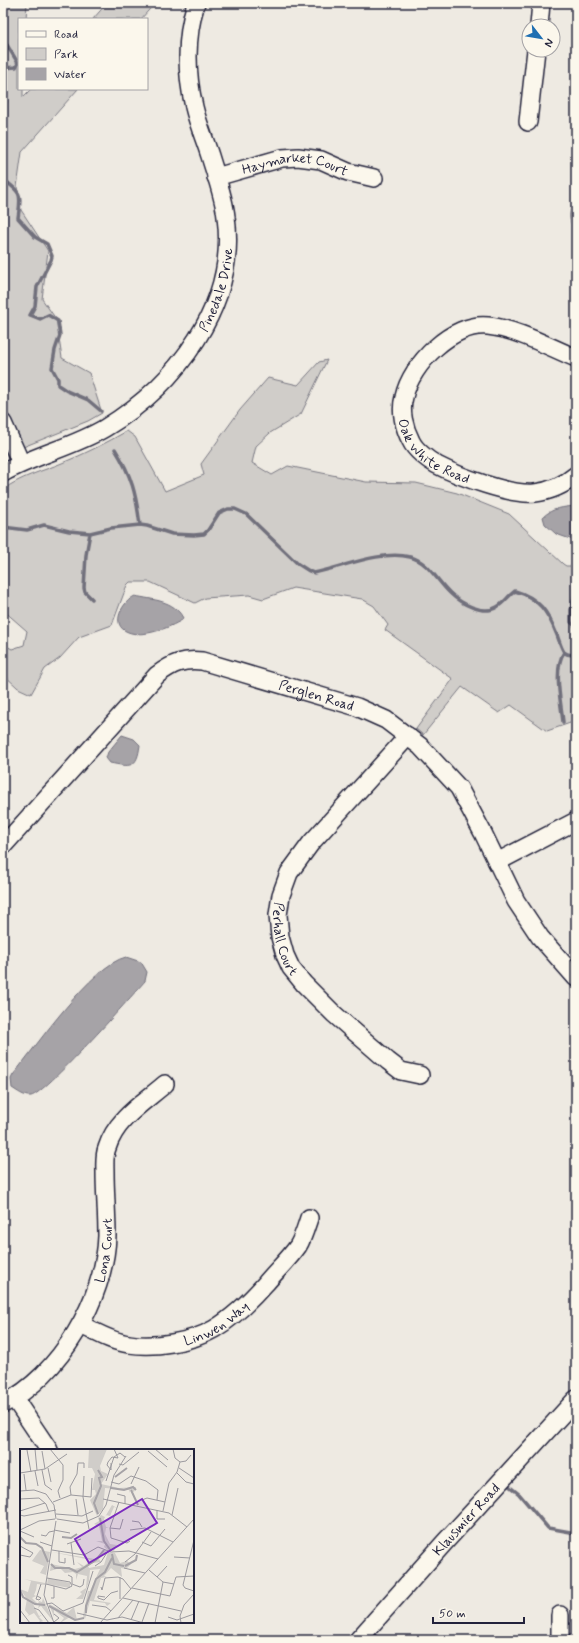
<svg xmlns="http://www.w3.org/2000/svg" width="579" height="1643" font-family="Mynerve,sans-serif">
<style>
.green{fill:#d0cdc9;stroke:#797882}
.water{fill:#a6a3a7;stroke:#716f7c}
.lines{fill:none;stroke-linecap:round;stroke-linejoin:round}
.stream{stroke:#716f7c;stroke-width:3.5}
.minor-casing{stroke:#22223b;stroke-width:20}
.minor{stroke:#fbf7ec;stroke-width:17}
.labels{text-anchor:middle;stroke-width:3;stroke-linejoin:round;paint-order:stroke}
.street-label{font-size:14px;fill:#22223b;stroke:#fbf7ec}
.inset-river{fill:none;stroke:#a6a3a7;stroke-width:2}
.inset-road{fill:none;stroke:#9c9a9f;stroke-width:1}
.view{fill:#7b2cbf;fill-opacity:0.15;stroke:#7b2cbf;stroke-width:2}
.inset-edge{fill:none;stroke:#22223b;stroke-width:2}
</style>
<rect width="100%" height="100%" fill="#eeeae2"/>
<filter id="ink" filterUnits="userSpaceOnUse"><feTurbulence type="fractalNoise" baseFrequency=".025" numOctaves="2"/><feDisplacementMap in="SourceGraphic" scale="8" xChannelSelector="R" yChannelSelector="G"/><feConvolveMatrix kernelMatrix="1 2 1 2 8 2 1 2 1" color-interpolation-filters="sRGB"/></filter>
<g filter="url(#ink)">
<!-- green -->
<path class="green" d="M3,3H27L26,19H19V89H23V97L31,89H78L22,152L17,187L21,210L48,251L42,299L56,319L62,358L89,373L102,413L88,421L23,447L3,403Z
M107,3H155L141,19H93Z
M327,360L301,414L270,433L256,446L252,463L272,475L288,466L366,482L416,483L457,493L509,514L563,564L566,566H576V721L547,731L511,705L499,713L462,687L423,735L416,729L453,679L385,630L388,625L374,606L362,599L293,588L263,599L249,595L205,598L195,603L150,582H130L127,585L112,625L79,637L60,658L45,669L31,694L18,688L3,674V644L12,649L24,645L27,631L3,610V490C19,477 43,471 62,463C85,454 106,443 127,431L135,437L165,491L204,475L201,464L240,410L268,378L298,385L319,362Z"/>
<!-- water -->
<path class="water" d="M576,200V228L572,226C568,215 570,209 576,200Z
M576,506V541L556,534L545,524L543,517C552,508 564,507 576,506Z
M135,596C153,600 174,600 183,618L182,620C169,628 143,638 128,632C109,625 123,601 135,596Z
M122,735L134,739L140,745C137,769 130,767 110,763L106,758L108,752Z
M126,957L141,962L147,972L145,981C130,998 45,1094 31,1096C24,1097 17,1091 12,1088L11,1079L13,1075C37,1045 92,965 126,957Z"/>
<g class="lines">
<!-- stream -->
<path class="stream" d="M3,44L7,45L18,63L16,67L3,68
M3,95L6,102L3,104
M3,179C23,194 21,194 18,218L35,237L47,244L52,256L51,260L37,287L35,306L30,315L40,319L48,315L58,321L60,335L55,350L52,368L58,379V385L67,391L88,400L101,411
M115,449C132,476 136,494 140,525
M3,527L27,530L44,525L69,531L90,533L111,528L140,525L147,526L172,534L194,535L204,534L208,530L219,513L228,509H235L246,514L298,564L309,571L314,573C343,567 381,550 410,557C428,561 437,581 450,593C460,603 483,616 497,607C504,603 508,596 515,591C539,598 548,612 557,635C559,640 561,648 564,652C567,655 572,655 576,654
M90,533L86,555L84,588L85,592L92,599
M576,590L571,610V622L576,627
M563,722C561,702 553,669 564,652
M509,1486L519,1494L548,1528L576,1533"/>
<defs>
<g id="minor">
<path d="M539,26L541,3"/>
<path d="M528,122L536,50"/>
<path id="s1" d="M216,177L282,158L298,157L321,160L348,172L374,178"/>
<path id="s2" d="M576,358C549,347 517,329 488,326C453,322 411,364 404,397C400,411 404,428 411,441C415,450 428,460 437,465C458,476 512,496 535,493C551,491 564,485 576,475"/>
<path d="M3,423L21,463"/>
<path id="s3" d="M3,473C35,455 73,447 105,428C176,385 238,305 226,217C224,197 216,176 210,156C205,140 198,124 194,107C186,72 185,38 196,3"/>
<path id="s4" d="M408,736L311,843L289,873L281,895L278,915L280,937L285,955L291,968L304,984L334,1014L388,1061L401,1071L420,1075"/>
<path id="s5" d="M3,846L157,675C173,663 183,659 202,661L357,707L386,720L420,746L459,788L483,833L516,901L540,937L576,978"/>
<path d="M497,862L574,822"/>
<path id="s6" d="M81,1325C96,1332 112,1342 129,1344C154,1348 192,1342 214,1329C234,1317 251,1300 266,1283C276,1271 289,1259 298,1246C303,1238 306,1227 309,1218"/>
<path d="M14,1398L49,1450"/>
<path id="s7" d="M3,1404C60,1376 105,1298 107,1236C107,1214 105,1193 105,1172C105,1165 104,1155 107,1148C116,1119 143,1103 165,1084"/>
<path d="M560,1615V1640"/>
<path id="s8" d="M358,1640L444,1543L576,1399"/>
</g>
</defs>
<!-- minor casing -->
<use href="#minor" class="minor-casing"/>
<!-- minor -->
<use href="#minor" class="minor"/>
</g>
</g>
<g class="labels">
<!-- street labels -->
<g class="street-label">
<text dy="5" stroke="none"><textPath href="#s1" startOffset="82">Haymarket Court</textPath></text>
<text dy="5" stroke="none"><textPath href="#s3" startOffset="294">Pinedale Drive</textPath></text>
<text dy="5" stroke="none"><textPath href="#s2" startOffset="281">Oak White Road</textPath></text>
<text dy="5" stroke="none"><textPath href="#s5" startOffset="398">Perglen Road</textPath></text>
<text dy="5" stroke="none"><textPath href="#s4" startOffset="250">Perhall Court</textPath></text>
<text dy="5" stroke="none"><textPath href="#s7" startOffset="191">Lona Court</textPath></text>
<text dy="5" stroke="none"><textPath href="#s6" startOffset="144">Linwen Way</textPath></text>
<text dy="5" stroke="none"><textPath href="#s8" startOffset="162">Klausmier Road</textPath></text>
</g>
</g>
<!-- overview -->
<g transform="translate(20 1449)">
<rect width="174" height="174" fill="#eeeae2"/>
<path d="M69,0H87L80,17L81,22L88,25L81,35L99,39L116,38L114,43L110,41L109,44V41L85,39L83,60L77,67L70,51L76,45L75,41H72L75,25L72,19H68ZM92,56L97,59L94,58L90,67L86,66L84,70L86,78L89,79H86L85,85L90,95L97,96L94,102H89L84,98L85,95L76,92H82L79,77L74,75L79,72L78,69L81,66L85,68ZM84,100L87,102L79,110L81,113L73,114L68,117L69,119L84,116L88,103L95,104L100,114L107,112L111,115L106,120L101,119L102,128L91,119L84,127L87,128L81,129L74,151L91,154L87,157L85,154L70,152L65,170L63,167L68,142H70L80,120L70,121L69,132L63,150H56L62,145L60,143L66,139L67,127L58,125L56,131V125L53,123L45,124L40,119L30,122L31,115L55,120L62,118L57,113L64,117L71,111L32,103L75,110ZM20,101L30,103L26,126L20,124L24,117L12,112ZM28,129L50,134V139L27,135ZM4,130L25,134V136L17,135L16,141L19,142L16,141L14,146L16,147L12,149L18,155L19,152L22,153L23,149L33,172L25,162L23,164L25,162L21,157L18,159L19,156L13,155L19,167L22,166L19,168L23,172L26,171L18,174L20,172L14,164L6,168L9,166L5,161L7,150L0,140L8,143L11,132ZM29,155L47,164L54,158L57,171L50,168L40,174L44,169L34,161V168Z" fill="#d0cdc9"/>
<path class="inset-river" d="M95,28L107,19M91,39L104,41L113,38L116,41M111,41L118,56M78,65L74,54L81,37L79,29L82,28L78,21M80,69L84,92L91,102M0,88L6,94L16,95L22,99L28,113M42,88L51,89L57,85M92,105L94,115L104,117M31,115L35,119H49L57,123L76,111L84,101M105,117L116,111L117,106M0,141L3,148L15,155L25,156M29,157L55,171L64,169M66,164V157L76,130L85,123L92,109"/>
<path class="inset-road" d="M15,0L17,21M30,0L43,16V31L38,42L40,49M135,0L148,11M153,0L155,9L160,13L166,12L171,6M7,1L11,23M22,2L25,20M128,2L147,18M91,14V21L87,16L88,13L92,8L98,9L94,0M99,15L103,16L119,3M28,19L31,33M159,19L174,29M22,21L25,36L32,41M15,22L18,37M0,24L25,20L47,5M157,24L166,33L174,35M4,25L6,41M64,27L63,48L69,80M86,32L94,8L100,4L105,8M91,33L99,35L111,27L126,32L138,41L137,51M111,35L119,18M0,42L14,41L26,45L34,56L36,70M97,45L105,47V55M51,46L50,38L57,25L58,14H64V19M0,50L19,49L26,55L29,63M56,50L58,66M83,50L149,64L167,78M122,51L127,49L145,53M33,53L51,46L71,48L72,29M99,53L90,79L91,89L107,94L110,92M137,61V70H145M0,62L25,54M143,62L149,34L157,23L160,13M36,65L62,67L73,62M0,66L4,67L36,61M152,66L158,39M37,70L63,74L79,67L86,56L94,26L106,7M112,72L119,73L122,78M90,79L100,80L103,70M0,81L19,72L35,70M34,81L50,84M110,81L125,79L153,93M0,82L14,88M21,86L26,87L29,83L34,82M174,91L163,136L165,139L174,142M20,93L32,97M122,93L131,97L145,80M51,94L54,116M47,95L61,90M0,97L13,104L10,108L0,106M32,101L64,106L78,98L91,103L109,102L138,110M39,102V113L45,114V109M154,108L170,109M105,113L115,105L131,83M75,117L81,113L88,102M104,119L125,124M129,121L143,133L154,135M48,126L52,128V135L60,138L63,136L64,130M100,128V150M137,128L147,117M26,135L46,140L52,137L50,133L27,129M81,138L82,141L85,129L98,128L103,130L111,140M112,139L150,147L156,128L174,127M17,147L21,149L19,151L16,150L21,135M85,148L78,147V149L84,151L91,144L98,142M31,149H34V137M103,149L161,162M26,155L32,154L43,162L63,154L73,122M72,156L86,158L91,162M14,159L19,161L29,174M0,161L10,174M57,164L87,171L102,168L124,174M148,168L157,171L174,165M98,169L113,151M111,171L119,152M34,173L39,169L34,165M122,173L129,154M34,174L24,146L36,72M80,174L174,70M135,174L143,133M161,174L160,167L164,156L174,145"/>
<path class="view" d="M122,50L137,74L69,114L55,90Z"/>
<rect width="174" height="174" class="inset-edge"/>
</g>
<!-- margin -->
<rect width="579" height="1643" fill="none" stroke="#fbf7ec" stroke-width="16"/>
<rect x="8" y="8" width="563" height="1627" fill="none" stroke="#22223b" stroke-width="1.5" filter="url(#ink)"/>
<!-- legend -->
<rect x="18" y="18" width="130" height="72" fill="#fbf7ec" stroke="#a4a2a5"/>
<rect x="26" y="31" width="20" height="6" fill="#fbf7ec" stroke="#a4a2a5"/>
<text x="54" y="38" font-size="12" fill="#22223b">Road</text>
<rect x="26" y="48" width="20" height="12" fill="#d0cdc9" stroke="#a4a2a5"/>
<text x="54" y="58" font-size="12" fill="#22223b">Park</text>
<rect x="26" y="68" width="20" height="12" fill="#a6a3a7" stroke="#a4a2a5"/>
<text x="54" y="78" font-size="12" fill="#22223b">Water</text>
<!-- north arrow -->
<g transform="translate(541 38) rotate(121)"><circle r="19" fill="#fbf7ec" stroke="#a4a2a5"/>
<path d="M0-3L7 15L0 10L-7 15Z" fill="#1f6fb2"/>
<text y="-6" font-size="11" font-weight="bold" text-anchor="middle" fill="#22223b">N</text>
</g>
<!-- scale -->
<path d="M433 1617v6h91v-6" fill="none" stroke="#22223b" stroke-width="2"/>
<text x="439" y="1617" font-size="12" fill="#22223b" stroke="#fbf7ec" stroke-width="3" paint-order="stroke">50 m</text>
</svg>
